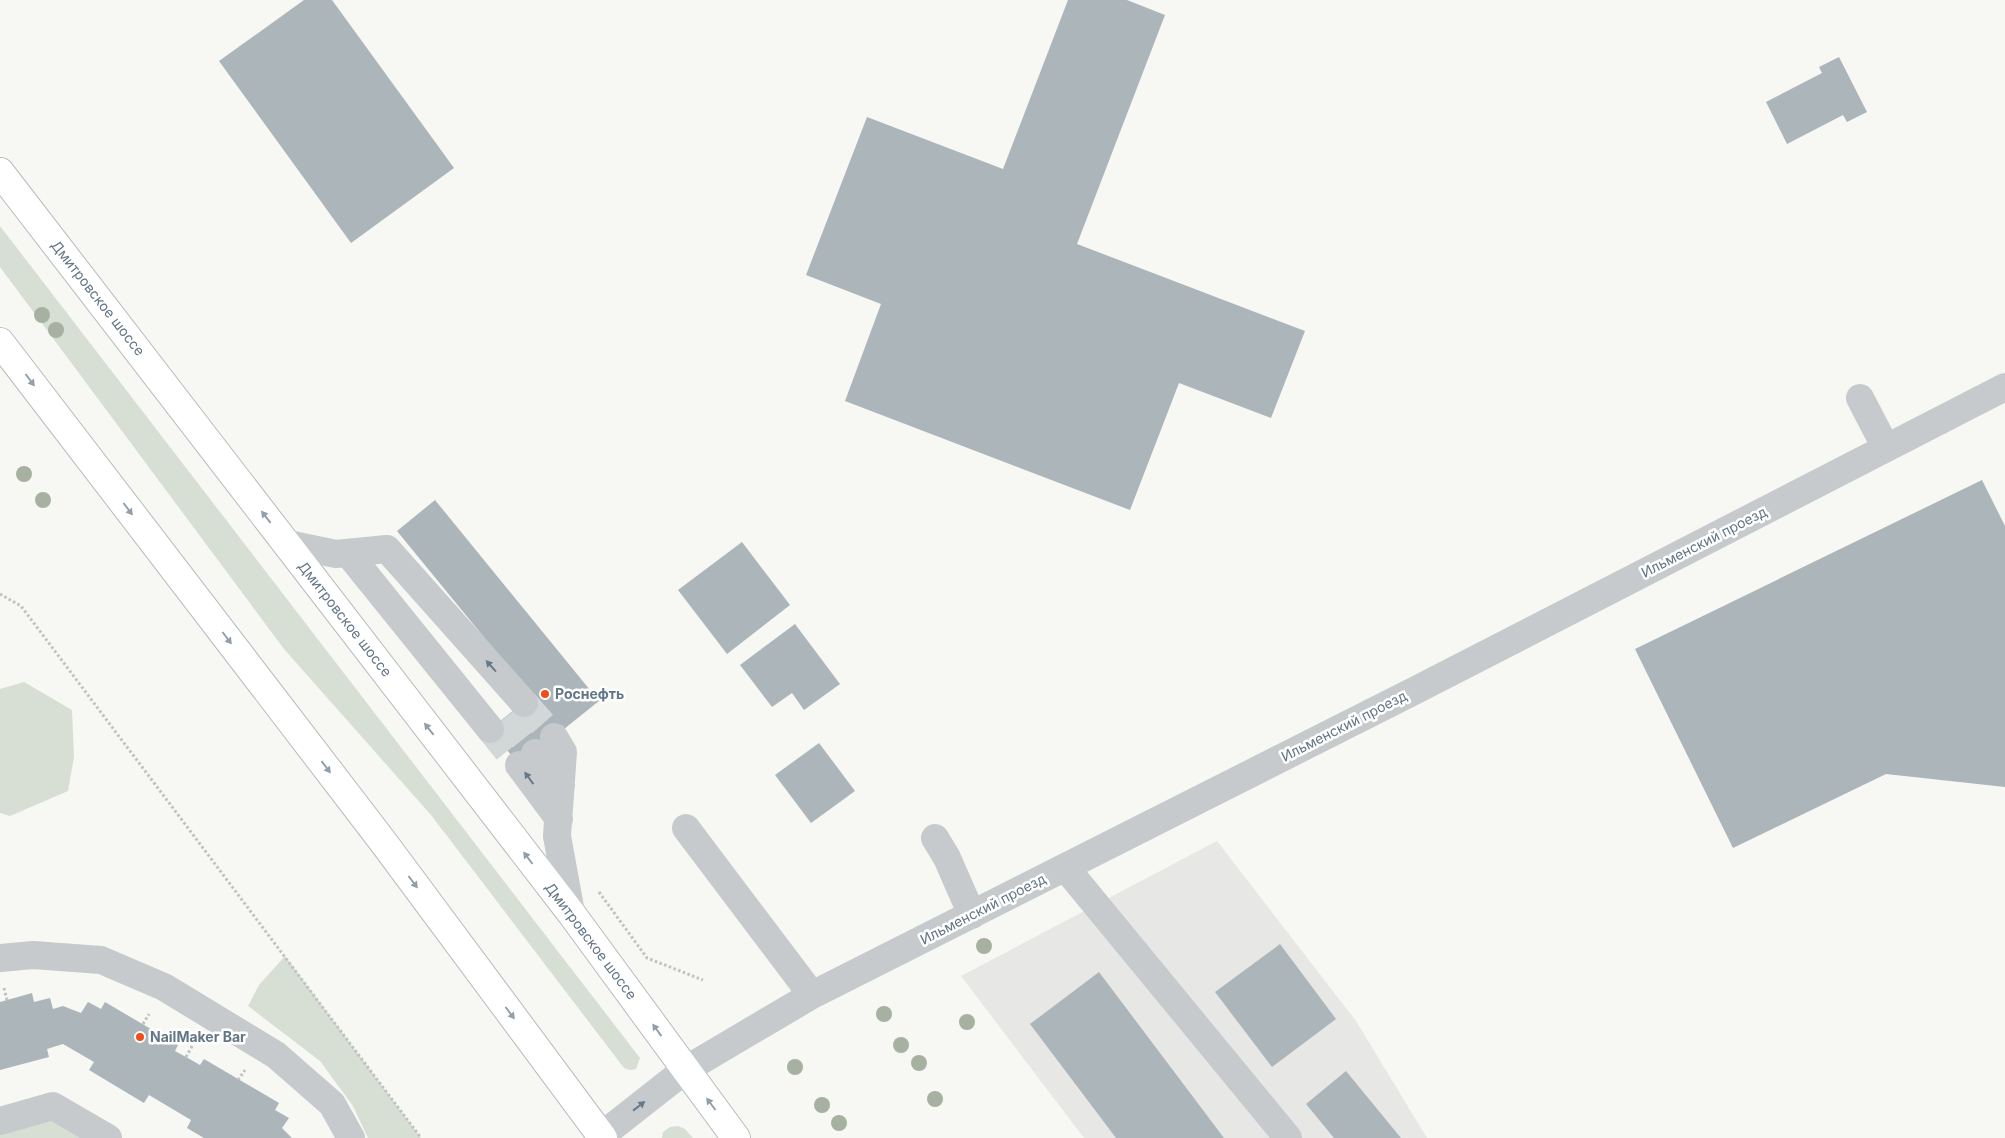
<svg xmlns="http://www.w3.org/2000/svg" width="2005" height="1138" font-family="Inter,sans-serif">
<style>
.built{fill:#e7e8e6}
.green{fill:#d7dfd4}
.building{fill:#acb5ba}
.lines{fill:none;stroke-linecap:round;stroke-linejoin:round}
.minor-tunnel{stroke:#d2d7d8;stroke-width:28;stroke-dasharray:28 14;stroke-linecap:butt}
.major-casing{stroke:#b7bbbf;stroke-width:30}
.path{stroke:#bfc2c4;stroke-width:3;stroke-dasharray:2.5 2.5;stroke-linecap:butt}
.minor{stroke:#c6cacd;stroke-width:28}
.major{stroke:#fff;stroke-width:28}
.tree{fill:#a6b1a2}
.oneway{fill:#929faa}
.oneway2{fill:#687a8a}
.poi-dot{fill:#f14e19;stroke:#fff;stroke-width:2}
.labels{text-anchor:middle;stroke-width:5;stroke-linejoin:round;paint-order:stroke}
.street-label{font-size:14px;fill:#637686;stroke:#fff}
.poi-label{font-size:14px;font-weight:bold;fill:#637686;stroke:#fff;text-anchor:start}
</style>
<rect width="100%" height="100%" fill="#f7f7f3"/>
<!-- built -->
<path class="built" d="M1217,841L1356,1021L1427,1138H1084L961,976Z"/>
<!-- green -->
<path class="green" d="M0,226L640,1058L636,1069L630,1070L624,1068L431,815L284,649L0,267Z
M24,682L72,710L74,757L68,791L10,816L0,813V689Z
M285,956L421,1138H368L353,1106L320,1061L248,1006L259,985Z
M53,1106L108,1138H0V1121Z
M678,1126L685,1129L693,1138H662L663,1132L670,1127Z"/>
<!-- building -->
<path class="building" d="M304,0H332L454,168L351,243L219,61Z
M1068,0H1127L1165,15L1077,244L1305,331L1271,418L1179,383L1130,510L845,401L881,304L806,275L867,117L1003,169Z
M1839,57L1867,112L1847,122L1843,115L1787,144L1766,102L1822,73L1819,67Z
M1982,480L2005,526V787L1886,774L1733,848L1635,649Z
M435,500L599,701L519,765L490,729L532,696L397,531Z
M742,542L790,605L727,654L678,590Z
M795,624L840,684L804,710L792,693L772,707L740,665Z
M819,743L855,791L811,823L775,775Z
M1280,944L1336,1019L1272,1067L1215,992Z
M1099,972L1224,1138H1116L1030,1024Z
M32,993L34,1002L50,998L53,1009L63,1006L81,1013L88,1002L101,1009L105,1002L178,1045L175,1051L186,1057L200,1065L204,1059L279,1103L275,1110L289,1118L282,1128L292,1138H204L187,1128L191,1120L149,1095L144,1103L89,1070L94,1062L63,1044L47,1049L49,1057L0,1070V1002Z
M1346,1071L1401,1138H1334L1306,1104Z"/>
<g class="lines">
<!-- minor-tunnel -->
<path class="minor-tunnel" d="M524,703L554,737
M506,717L535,753
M490,729L519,765"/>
<defs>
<path id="major" d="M0,172L571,913L736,1138
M0,342L384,843L603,1138"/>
</defs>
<!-- major casing -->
<use href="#major" class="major-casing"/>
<!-- path -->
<path class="path" d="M0,594L21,606L421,1138
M599,892L647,958L703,980
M4,988L7,1000
M143,1024L149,1014
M186,1057L195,1041
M238,1080L245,1070"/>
<!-- minor -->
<path class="minor" d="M1860,398L1886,448
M288,544L336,554L387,549L524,703
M348,553L490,729
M554,737L563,752L557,836L571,913
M535,753L561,785
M519,765L559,819
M686,828L812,995
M935,838L947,858L972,915
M1065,867L1288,1138
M0,958L33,955L101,960L164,987L276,1055L332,1104L351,1138
M0,1121L53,1106L108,1138
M601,1136L685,1070L812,995L1414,691L2005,387"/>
<!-- major -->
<use href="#major" class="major"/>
</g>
<!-- trees -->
<g class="tree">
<circle cx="42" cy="315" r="8"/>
<circle cx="56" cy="330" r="8"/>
<circle cx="24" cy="474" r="8"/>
<circle cx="43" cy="500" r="8"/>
<circle cx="984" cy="946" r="8"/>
<circle cx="884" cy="1014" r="8"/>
<circle cx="967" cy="1022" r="8"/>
<circle cx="901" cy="1045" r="8"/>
<circle cx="919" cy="1063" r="8"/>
<circle cx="795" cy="1067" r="8"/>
<circle cx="935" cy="1099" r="8"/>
<circle cx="822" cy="1105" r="8"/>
<circle cx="839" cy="1123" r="8"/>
</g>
<!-- one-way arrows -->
<defs><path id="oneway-solid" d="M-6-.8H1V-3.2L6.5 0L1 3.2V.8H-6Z" transform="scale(1.25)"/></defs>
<g class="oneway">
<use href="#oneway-solid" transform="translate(30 380) rotate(53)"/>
<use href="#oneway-solid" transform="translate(128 509) rotate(53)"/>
<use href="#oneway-solid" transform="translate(266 517) rotate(-128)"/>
<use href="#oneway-solid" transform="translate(227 638) rotate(53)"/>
<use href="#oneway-solid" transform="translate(429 729) rotate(-128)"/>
<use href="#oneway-solid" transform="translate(326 767) rotate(53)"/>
<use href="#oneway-solid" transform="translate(528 858) rotate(-127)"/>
<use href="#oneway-solid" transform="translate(413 882) rotate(53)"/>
<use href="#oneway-solid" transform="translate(510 1013) rotate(53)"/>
<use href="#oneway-solid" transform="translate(657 1030) rotate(-126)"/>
<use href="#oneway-solid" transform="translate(711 1104) rotate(-127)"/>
</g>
<g class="oneway2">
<use href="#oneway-solid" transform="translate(491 666) rotate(-132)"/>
<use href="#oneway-solid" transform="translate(529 778) rotate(-126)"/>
<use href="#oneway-solid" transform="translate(639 1106) rotate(-38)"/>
</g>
<!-- markers -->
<g class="poi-dot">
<circle cx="545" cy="694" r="5"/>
<circle cx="140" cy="1037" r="5"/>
</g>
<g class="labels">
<!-- street labels -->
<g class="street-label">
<text transform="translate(98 298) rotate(52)" y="5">Дмитровское шоссе</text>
<text transform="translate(1704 542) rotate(-27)" y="5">Ильменский проезд</text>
<text transform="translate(345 619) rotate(52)" y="5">Дмитровское шоссе</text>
<text transform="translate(1344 726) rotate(-27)" y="5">Ильменский проезд</text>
<text transform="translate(983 909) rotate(-27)" y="5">Ильменский проезд</text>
<text transform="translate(591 941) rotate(53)" y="5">Дмитровское шоссе</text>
</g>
<!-- poi labels -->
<g class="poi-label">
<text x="555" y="699">Роснефть</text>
<text x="150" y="1042">NailMaker Bar</text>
</g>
</g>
</svg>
